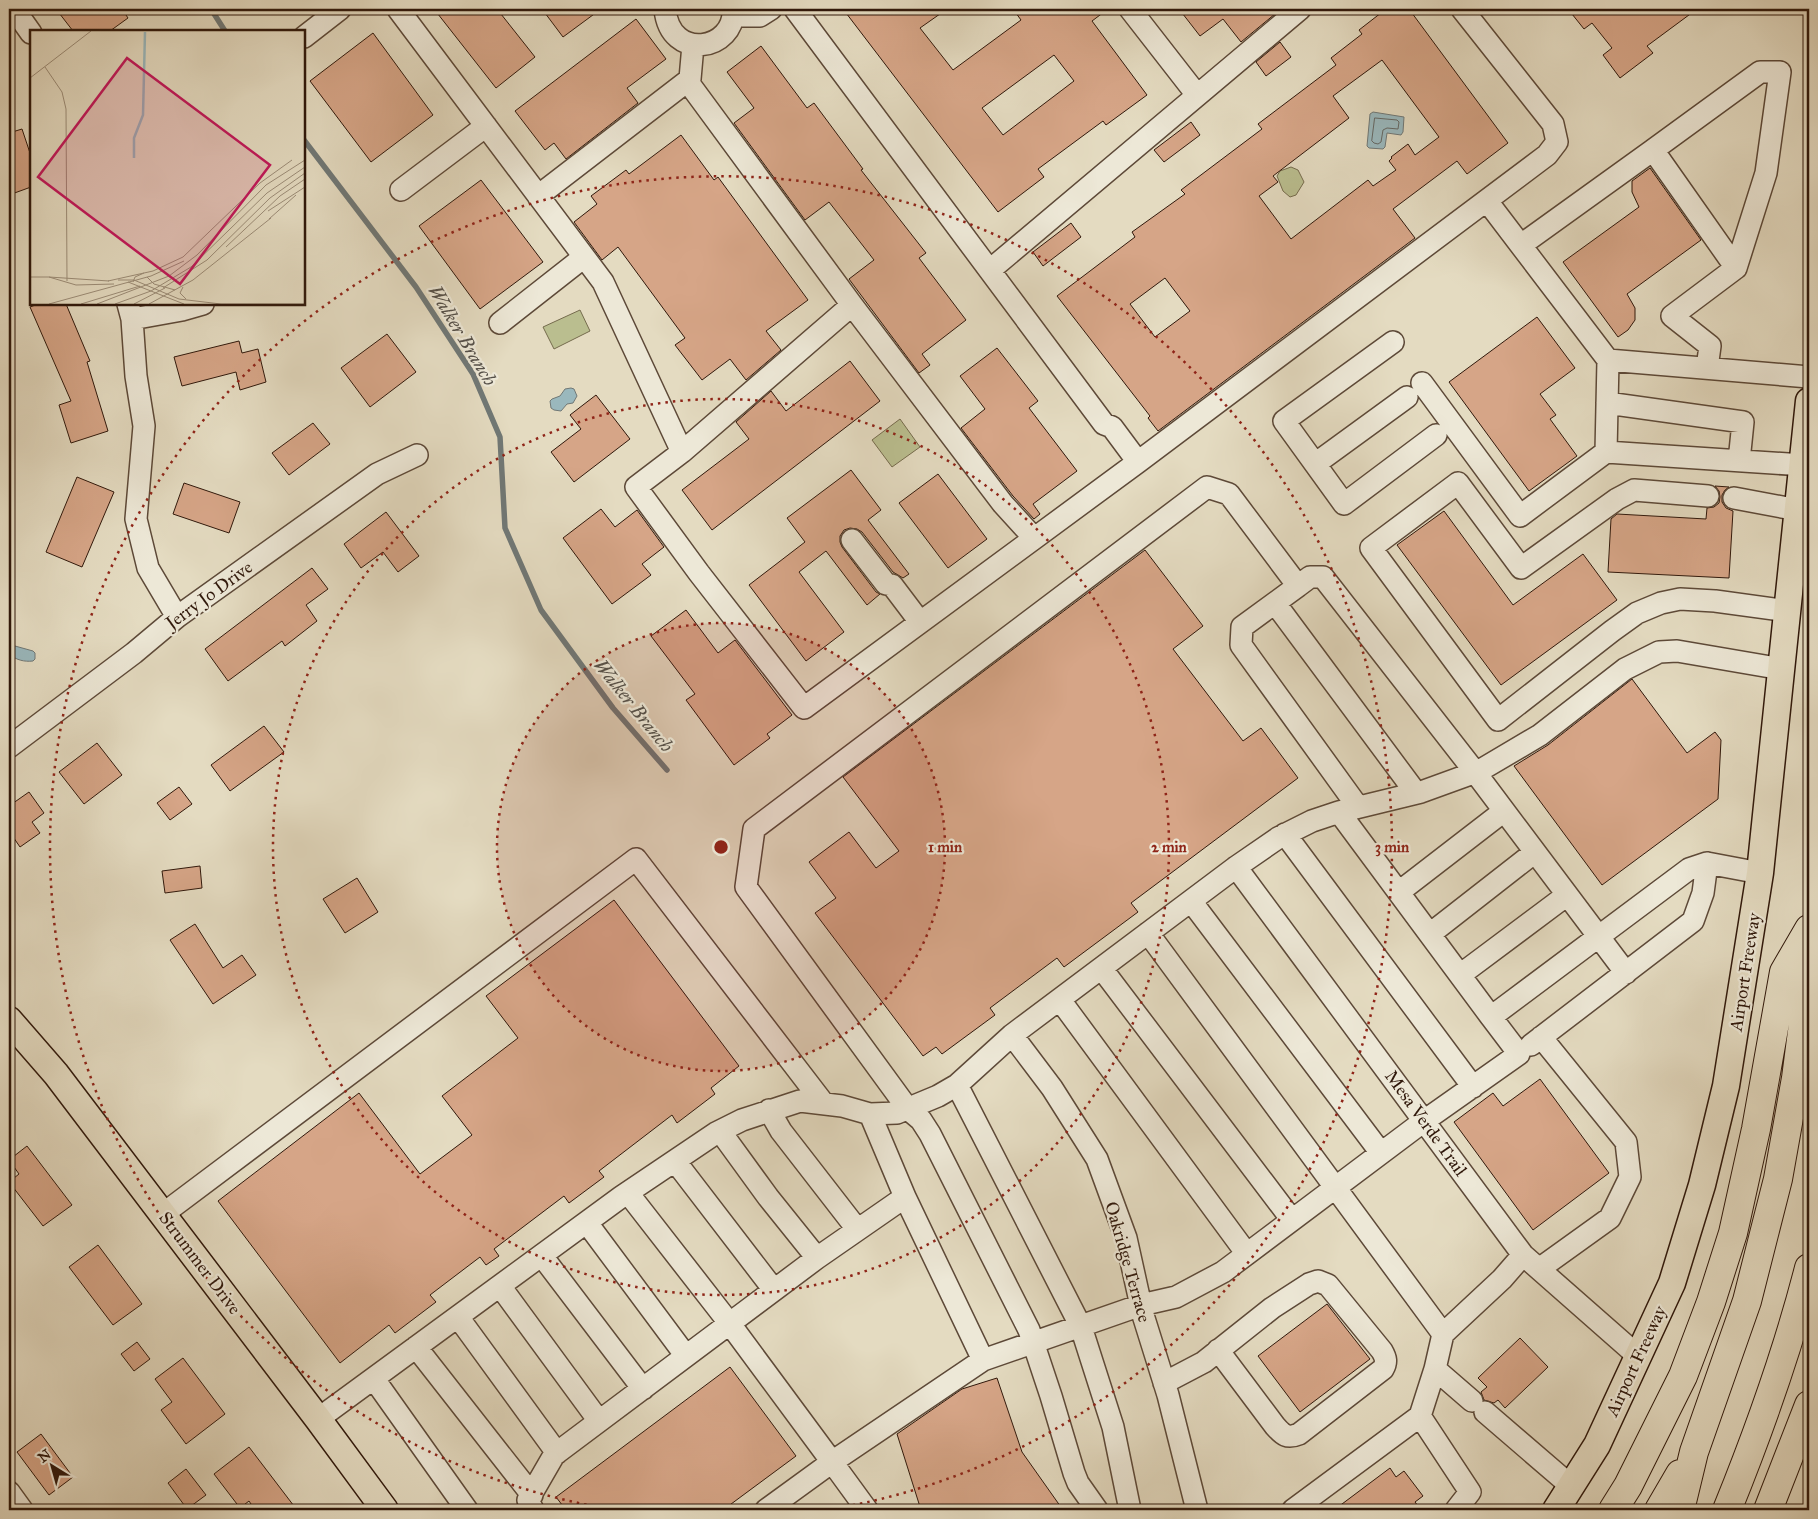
<svg xmlns="http://www.w3.org/2000/svg" width="1818" height="1519" font-family="'IM FELL Great Primer',serif">
<style>
.green{fill:#babe8f;stroke:#756b4d}
.water{fill:#9ab8bd;stroke:#707876}
.lines{fill:none;stroke-linecap:round;stroke-linejoin:round}
.shore{stroke:#656864;stroke-width:1}
.stream{stroke:#707876;stroke-width:5.5}
.building{fill:#d6a587;stroke:#30180b;fill-rule:evenodd}
.minor-casing{stroke:#5d4938;stroke-width:24}
.major-casing{stroke:#30180b;stroke-width:29}
.highway-casing{stroke:#30180b;stroke-width:30}
.minor{stroke:#ede8d7;stroke-width:21}
.major{stroke:#e4dbc1;stroke-width:26}
.highway{stroke:#e4dbc1;stroke-width:28}
.ring{fill:none;stroke:#8f2418;stroke-width:2.5;stroke-dasharray:2.5 5}
.labels{text-anchor:middle;stroke-width:4.5;stroke-linejoin:round;paint-order:stroke}
.street-label{font-size:18px;fill:#30180b;stroke:#ede8d7}
.water-label{font-size:19px;font-style:italic;fill:#555049;stroke:#ede8d7}
.inset-river{fill:none;stroke:#9ab8bd;stroke-width:2.5}
.inset-road{fill:none;stroke:#9c8d78;stroke-width:1}
.view{fill:#c2185b;fill-opacity:0.15;stroke:#c2185b;stroke-width:2.5}
.inset-edge{fill:none;stroke:#30180b;stroke-width:2.5}
.centre{fill:#8f2418;stroke:#ede8d7;stroke-width:2.5}
.ring-label{font-size:15px;text-anchor:middle;font-weight:bold;fill:#8f2418;stroke:#ede8d7;stroke-width:4.5;stroke-linejoin:round;paint-order:stroke}
</style>
<rect width="100%" height="100%" fill="#e4dbc1"/>
<filter id="stains"><feTurbulence type="fractalNoise" baseFrequency=".004" numOctaves="4"/><feColorMatrix values="0 0 0 0 .2 0 0 0 0 .09 0 0 0 0 .02 0 0 0 .5 -.17"/></filter>
<radialGradient id="worn" r=".72"><stop offset=".6" stop-color="#630" stop-opacity="0"/><stop offset="1" stop-color="#630" stop-opacity=".3"/></radialGradient>
<!-- green -->
<path class="green" d="M1291,167L1298,170L1304,182L1296,195L1290,197L1283,191L1277,176L1280,171Z
M580,310L590,331L554,349L543,327Z
M900,419L920,447L892,467L872,440Z"/>
<!-- water -->
<path class="water" d="M1373,112L1404,117L1403,132L1401,135L1387,133L1385,147L1383,149L1369,148L1367,146L1370,114Z
M571,388L574,389L577,396L573,403L567,404L561,411L554,410L551,408L550,401L552,399L560,396L565,389Z
M15,646L33,651L35,653V659L33,661C24,662 17,660 10,655L11,648Z"/>
<g class="lines">
<!-- shore -->
<path class="shore" d="M1375,118L1397,120L1399,122L1398,129L1387,128L1383,130L1381,142L1378,144L1374,143L1372,141Z"/>
<!-- stream -->
<path class="stream" d="M211,9L225,31
M304,140L416,287L473,374L500,437L505,528L541,610L613,708L667,770"/>
</g>
<!-- building -->
<path class="building" d="M56,9H122L128,18L110,31H73Z
M434,9H497L535,57L496,88Z
M542,9H601L563,37Z
M843,9H947L920,28L953,70L1021,20L1013,9H1108L1092,21L1147,95L1106,125L1103,121L1038,169L1044,177L998,212ZM1054,55L1074,81L1003,135L982,108Z
M1179,9H1281L1241,42L1223,19L1200,36Z
M1386,9H1409L1508,143L1467,174L1457,161L1393,209L1415,238L1158,431L1148,418L1150,416L1057,296L1135,237L1132,232L1185,194L1181,190L1262,129L1258,124L1336,65L1331,58L1362,34L1359,30ZM1382,60L1439,137L1415,155L1408,144L1391,157L1392,158L1389,161L1396,170L1373,186L1368,180L1291,239L1259,196L1278,182L1273,176L1349,118L1333,96ZM1165,278L1190,311L1155,337L1130,304Z
M1568,9H1697L1647,46L1653,53L1620,78L1603,55L1612,48L1592,23L1584,29Z
M636,19L666,59L627,88L638,103L566,159L554,143L545,150L515,111Z
M373,33L433,115L371,162L310,81Z
M1280,42L1291,57L1266,76L1256,62Z
M761,46L807,108L814,103L863,169L861,170L926,253L919,258L966,320L922,354L930,365L919,373L849,279L874,260L829,202L805,220L734,123L754,108L727,72Z
M1191,122L1200,135L1164,162L1154,150Z
M22,129L31,156V187L9,195V133Z
M681,135L714,180L718,177L808,300L766,331L781,350L746,380L730,359L702,380L675,345L685,338L618,247L602,260L574,222L597,204L591,196L626,170L629,174Z
M1650,168L1701,240L1627,294L1635,308V320L1628,330L1618,337L1563,262L1639,207L1632,192V181Z
M481,180L543,262L480,309L419,226Z
M1071,223L1081,237L1043,266L1033,252Z
M38,304H66L90,361L87,362L108,431L71,443L59,405L71,401L30,307Z
M1537,317L1575,368L1540,394L1556,415L1550,419L1577,456L1529,491L1449,382Z
M387,334L416,372L370,407L341,368Z
M239,341L242,353L258,349L266,382L240,390L236,372L182,386L174,357Z
M997,348L1038,401L1029,408L1077,471L1033,504L1040,514L1034,519L1013,496L961,428L985,409L960,376Z
M850,361L880,401L712,530L682,490L749,439L736,422L771,391L786,411Z
M596,395L630,439L574,482L551,452L581,429L570,415Z
M313,423L330,444L289,475L272,453Z
M851,470L881,510L868,520L909,574L903,578L893,572L862,532L857,529L850,528L844,530L840,536V542L842,547L876,592L880,594L867,605L826,551L799,572L844,632L806,661L749,585L805,542L787,518Z
M938,474L987,539L948,568L899,503Z
M77,477L114,492L82,567L46,552Z
M184,483L240,502L229,533L173,514Z
M1715,486L1729,487L1725,490L1722,495V502L1726,508L1733,511L1729,578L1608,572L1611,519L1617,514L1706,519L1707,508L1714,507L1719,503L1720,497L1719,491Z
M601,509L615,527L637,510L664,547L642,564L651,575L612,604L563,538Z
M1444,511L1513,605L1583,554L1617,600L1501,685L1397,545Z
M386,512L419,556L398,572L383,552L361,568L344,544Z
M1145,550L1203,626L1173,649L1243,741L1261,728L1298,778L1131,903L1138,912L1064,967L1057,958L990,1008L995,1015L942,1054L936,1047L923,1056L815,913L836,898L809,862L849,832L876,868L899,851L843,777Z
M312,568L328,589L306,605L317,621L285,646L282,641L228,681L205,649Z
M686,610L718,653L735,640L792,715L767,734L770,738L734,765L686,700L695,694L651,636Z
M1632,679L1687,753L1715,732L1721,740L1718,799L1602,885L1514,766L1548,745Z
M264,726L284,752L230,791L211,765Z
M97,743L122,775L84,804L59,772Z
M179,787L192,804L170,820L157,803Z
M29,792L44,813L32,822L40,833L20,847L9,831V806Z
M200,866L202,888L165,893L162,871Z
M357,878L378,912L345,933L323,899Z
M614,900L739,1066L711,1088L715,1094L677,1123L672,1115L599,1171L604,1177L569,1203L564,1196L494,1249L499,1256L486,1265L480,1257L430,1295L436,1302L395,1333L389,1325L340,1363L218,1201L359,1093L420,1174L472,1135L442,1096L518,1038L486,996Z
M195,924L223,968L242,955L256,975L213,1004L170,940Z
M1540,1079L1609,1173L1533,1230L1454,1122L1493,1093L1503,1106Z
M27,1146L72,1205L43,1226L9,1182L19,1174L9,1160Z
M98,1245L142,1304L113,1325L69,1267Z
M1327,1304L1370,1359L1300,1412L1258,1356Z
M1520,1338L1548,1367L1505,1408L1498,1400L1494,1403L1484,1400L1481,1392L1487,1387L1478,1378Z
M137,1342L150,1359L134,1371L121,1354Z
M183,1358L225,1414L186,1444L161,1410L172,1402L155,1379Z
M730,1367L796,1456L723,1510H566L556,1497Z
M997,1378L1022,1452L1063,1510H921L897,1434L962,1389Z
M41,1434L73,1477L49,1495L17,1452Z
M249,1447L297,1510H255L249,1501L240,1508L214,1474Z
M1390,1468L1396,1477L1404,1471L1423,1496L1415,1502L1421,1510H1334Z
M186,1469L206,1495L187,1509L168,1483Z"/>
<g class="lines">
<defs>
<path id="minor" d="M14,9L31,33
M398,9L603,282L682,452
M665,9C670,63 736,50 733,9
M795,9L1104,424L1112,427L1138,462
M1130,9L1197,95
M733,16H760L771,9
M304,37L340,9
M688,82L852,305L1003,504L1034,538
M401,190L486,126
M538,196L690,79L693,45
M1487,201L1608,360L1606,452L1803,465
M1521,245L1653,150
M990,270L1300,9
M128,304L132,319L136,376L144,426L136,519L148,568L177,617
M852,305L682,452L636,487L699,573L804,708L1138,462L1547,155L1557,142L1553,124L1462,9
M132,319L182,310L203,304
M500,323L584,257
M1393,342L1284,421L1344,504L1436,435
M1608,360L1809,377
M1707,368L1710,346L1672,316L1736,268L1653,150L1760,72H1780L1766,173L1736,268
M1422,383L1520,516L1606,452
M1607,403L1743,422L1739,461
M1315,464L1407,397
M1708,496L1634,490L1617,499L1521,568L1458,483L1371,548L1498,720L1612,631L1637,613L1661,603L1680,599L1715,601L1788,611
M1734,498L1798,510
M852,540L886,584L892,585L920,622
M1298,586L1310,577H1323L1475,772L1626,973
M1275,603L1416,793
M9,747L134,653L177,617L377,474L417,455
M1339,812L1491,1017L1689,869L1707,863L1760,873
M1285,834L1473,1087
M1236,867L1523,1255L1639,1357
M1399,892L1504,811
M1191,901L1381,1153
M1148,933L1443,1334
M1430,934L1535,852
M1102,969L1292,1220
M1460,975L1567,895
M1060,1000L1247,1254
M1012,1035L1052,1088L1097,1159L1126,1238L1143,1315L1168,1395L1197,1510
M1531,1045L1693,921L1703,893L1707,863
M957,1085L1081,1327L1113,1427L1130,1510
M769,1110L781,1131L857,1229
M720,1131L768,1197L817,1258
M675,1161L774,1290
M628,1193L730,1324L832,1462L983,1360L1141,1305L1176,1297L1223,1272L1424,1121L1519,1054L1491,1017
M905,1197L983,1360
M163,1214L636,859L824,1104
M587,1223L686,1356
M542,1256L643,1389
M1539,1269L1610,1218L1630,1177L1626,1142L1541,1037
M500,1286L599,1421
M458,1317L557,1453
M416,1347L532,1495
M1435,1369L1472,1401
M374,1379L467,1510
M1164,1383L1204,1362L1272,1308L1309,1284L1318,1281L1328,1285L1382,1351C1386,1358 1387,1362 1383,1369L1299,1434C1287,1439 1283,1435 1275,1426L1218,1350
M1485,1412L1571,1486
M1420,1416L1470,1492L1456,1510
M318,1419L621,1197L716,1133L742,1120L800,1101L842,1106L870,1114L897,1113L938,1096L957,1085L1012,1035L1236,867L1278,838L1312,821L1339,812L1421,792L1479,771L1540,735L1625,669L1659,652L1677,651L1782,669
M9,1492L22,1510
M533,1510L528,1500L554,1455L817,1258L905,1197L870,1114
M766,1510L832,1462L867,1510
M1097,1510L1078,1483L1074,1473L1051,1396L1029,1330L930,1134L921,1120L908,1109L746,887L754,829L1207,487L1229,494L1298,586L1242,627L1241,645L1358,807
M1293,1510L1420,1416L1435,1369L1443,1334L1502,1279L1523,1255"/>
<path id="major" d="M9,1020L56,1074L318,1419L385,1510
M1556,1510L1597,1445L1672,1283L1702,1185L1726,1086L1760,873L1809,401"/>
<path id="highway" d="M1613,1510L1628,1486L1683,1376L1711,1302L1733,1233L1756,1129L1784,972L1809,929
M1659,1510L1680,1474
M1680,1510L1694,1452L1747,1301L1778,1179L1796,1078L1809,978
M1727,1510C1759,1431 1788,1350 1809,1268
M1768,1510L1809,1405"/>
</defs>
<!-- minor casing -->
<use href="#minor" class="minor-casing"/>
<!-- major casing -->
<use href="#major" class="major-casing"/>
<!-- highway casing -->
<use href="#highway" class="highway-casing"/>
<!-- minor -->
<use href="#minor" class="minor"/>
<!-- major -->
<use href="#major" class="major"/>
<!-- highway -->
<use href="#highway" class="highway"/>
</g>
<!-- distance rings -->
<circle cx="721" cy="847" r="224" fill="#8f2418" fill-opacity=".12"/>
<g class="ring">
<circle cx="721" cy="847" r="224"/>
<circle cx="721" cy="847" r="448"/>
<path d="M616 1510A671 671 0 1 1 826 1510"/>
</g>
<g class="labels">
<!-- street labels -->
<g class="street-label">
<text transform="translate(209 595) rotate(-36)" y="6">Jerry Jo Drive</text>
<text transform="translate(1745 972) rotate(-81)" y="6">Airport Freeway</text>
<text transform="translate(1426 1123) rotate(54)" y="6">Mesa Verde Trail</text>
<text transform="translate(1128 1262) rotate(74)" y="6">Oakridge Terrace</text>
<text transform="translate(200 1263) rotate(53)" y="6">Strummer Drive</text>
<text transform="translate(1636 1361) rotate(-65)" y="6">Airport Freeway</text>
</g>
<!-- water labels -->
<g class="water-label">
<text transform="translate(463 335) rotate(59)" y="7">Walker Branch</text>
<text transform="translate(634 705) rotate(51)" y="7">Walker Branch</text>
</g>
</g>
<!-- overview -->
<g transform="translate(30 30)">
<rect width="275" height="275" fill="#e4dbc1"/>
<path class="inset-river" d="M104,128V108L113,85L115,2"/>
<path class="inset-road" d="M15,37L32,62L36,79L37,251M0,48L61,1M238,181L275,157M239,189L266,165M196,217L250,166L275,149M0,247H19L46,255L84,254M19,247L79,251M117,247L124,254L145,260M88,250H104L149,269L191,274M78,251L123,241L153,227L230,153L262,130M98,252L154,274M103,252L105,247L114,243M153,257L150,263L156,269M133,258L177,230L240,168L275,143M19,274L121,246L154,231M51,274L110,256M67,274L139,246L167,225L236,155L275,130M85,274L121,261L161,237L237,163L275,137M104,274L135,258M119,274L163,250L241,188M191,274H275"/>
<path class="view" d="M97,28L240,135L150,254L8,147Z"/>
<rect width="275" height="275" class="inset-edge"/>
</g>
<circle cx="721" cy="847" r="8" class="centre"/>
<g class="ring-label">
<text x="945" y="852">1 min</text>
<text x="1169" y="852">2 min</text>
<text x="1392" y="852">3 min</text>
</g>
<!-- margin -->
<rect width="1818" height="1519" fill="none" stroke="#e4dbc1" stroke-width="30"/>
<rect x="10" y="10" width="1798" height="1499" fill="none" stroke="#30180b" stroke-width="2.5"/>
<rect x="15" y="15" width="1788" height="1489" fill="none" stroke="#30180b"/>
<!-- north arrow -->
<g transform="translate(52 1466) rotate(323)" stroke="#ede8d7" stroke-width="4" paint-order="stroke">
<path d="M0-4L9 19L0 12L-9 19Z" fill="#30180b"/>
<text y="-8" font-size="14" font-weight="bold" text-anchor="middle" fill="#30180b">N</text>
</g>
<rect width="100%" height="100%" filter="url(#stains)"/>
<rect width="100%" height="100%" fill="url(#worn)"/>
</svg>
